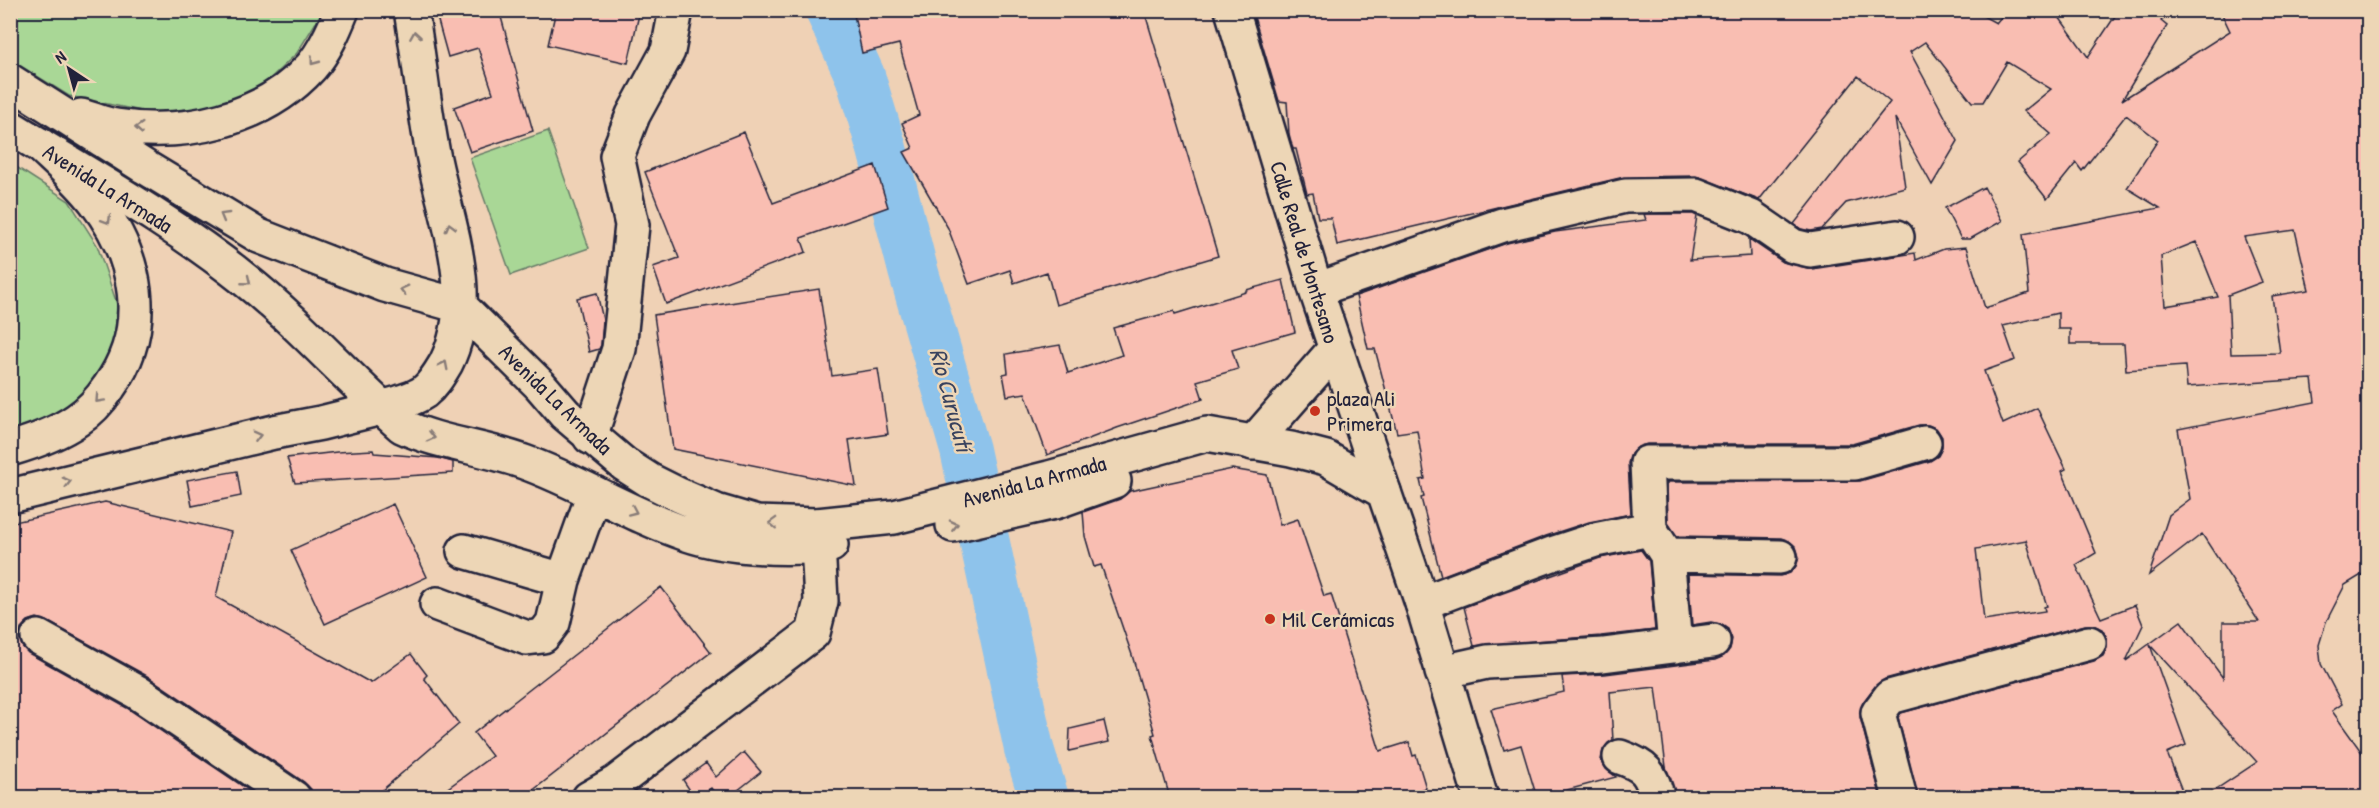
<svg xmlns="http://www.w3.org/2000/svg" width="2379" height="808" font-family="'Patrick Hand',sans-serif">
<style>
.green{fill:#a9d796;stroke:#667c68;stroke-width:1.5}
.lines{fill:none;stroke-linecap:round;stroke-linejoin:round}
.river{stroke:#8ec3eb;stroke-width:50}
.building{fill:#f9beb2;stroke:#22223b;stroke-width:1.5;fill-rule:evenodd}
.minor-casing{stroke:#22223b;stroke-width:38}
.major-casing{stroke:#22223b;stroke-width:38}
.highway-casing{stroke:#22223b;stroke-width:38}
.minor{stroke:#edd6b6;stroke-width:33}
.major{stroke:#edd6b6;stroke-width:33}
.highway{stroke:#edd6b6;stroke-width:33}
.oneway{stroke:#887c78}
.poi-dot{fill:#c8321e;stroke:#edd6b6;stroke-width:2}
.labels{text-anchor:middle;stroke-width:5;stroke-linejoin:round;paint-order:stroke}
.street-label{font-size:22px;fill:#22223b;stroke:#edd6b6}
.poi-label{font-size:22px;fill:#22223b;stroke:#edd6b6;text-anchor:start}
.water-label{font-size:24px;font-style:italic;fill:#38425e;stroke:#edd6b6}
</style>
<rect width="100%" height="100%" fill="#efd1b5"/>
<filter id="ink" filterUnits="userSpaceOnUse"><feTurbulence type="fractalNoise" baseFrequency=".0167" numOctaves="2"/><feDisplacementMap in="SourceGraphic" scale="12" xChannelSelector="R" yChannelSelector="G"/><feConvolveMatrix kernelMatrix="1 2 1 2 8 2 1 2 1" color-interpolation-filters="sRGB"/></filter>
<g filter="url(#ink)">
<!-- green -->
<path class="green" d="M10,11H323L297,53L244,103L166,116L69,96L11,60Z
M548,131L589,248L511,275L470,158Z
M10,163L69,201L97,245L117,304L114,349L92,389L51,425L10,437Z"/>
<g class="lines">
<!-- river -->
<path class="river" d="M830,10L860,76L882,149L913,270L965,450L1029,749L1044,798"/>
</g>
<!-- building -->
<path class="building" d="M435,10H499L533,131L470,152L454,107L493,93L478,48L448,57Z
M556,10H640L628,63L548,45Z
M853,10H1144L1218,256L1056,305L1047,272L1014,283L1010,270L969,284L948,228L904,152L913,148L902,123L919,115L899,44L862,53Z
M1252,10H1972L1996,23L2007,10H2054L2088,57L2119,10H2170L2161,21L2167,26L2122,100L2230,31L2220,10H2368V571L2345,585L2326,622L2319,645L2321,664L2342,704L2332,711L2368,761V790L2360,798H2203L2257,762L2150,645L2186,745L2167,753L2185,798H1918L1898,717L1901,713L2094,661L2103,656L2107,648V638L2102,629L2093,625H2085L1885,679L1876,685L1863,702L1860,717L1881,798H1676L1666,767L1656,687L1610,692L1613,740L1608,743L1603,750L1601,760L1606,769L1616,777L1537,798L1521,745L1504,750L1491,709L1564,692L1562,676L1605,674L1715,660L1724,656L1730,649L1732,639L1728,629L1720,624L1711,622L1692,625L1688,574L1780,576L1790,573L1796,566L1799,557L1796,547L1789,541L1781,538L1677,536L1668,523L1667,482L1860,481L1930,461L1938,456L1942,448V437L1937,429L1928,425H1919L1852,444H1647L1638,447L1631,454L1628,463L1631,514L1589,522L1546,536L1441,576L1421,498L1424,497L1420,480L1425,479L1417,430L1397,433L1375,349H1368L1356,296L1507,243L1555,232L1646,220L1644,214H1693L1697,216L1690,260L1750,256L1749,239L1783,262L1812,269L1915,253L1916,260L1944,249L1966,247L1985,308L2029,293L2023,234L2160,208L2127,188L2158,140L2126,115L2082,171L2076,163L2047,199L2018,162L2051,134L2024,111L2051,89L2007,62L1983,102H1972L1925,42L1910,52L1958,141L1932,185L1895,118L1905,187L1846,203L1822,229L1811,231L1801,229L1794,224L1890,102L1858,76L1759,200L1696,176L1624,177L1337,245L1331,218H1318L1313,193L1307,194L1296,149H1293L1289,134L1287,102L1279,101ZM2295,230L2309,290L2272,296L2280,353L2231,354L2228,295L2262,282L2244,237ZM2196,242L2218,297L2165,306L2161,256ZM2058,313V329H2070V344H2124L2126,370L2185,366L2187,387L2312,379L2315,402L2178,429L2190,499L2169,515L2149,575L2202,534L2259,622H2223V678L2181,621L2126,661L2143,625L2135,605L2101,618L2076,565L2096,553L2062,471L2066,469L2037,408L2003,424L1984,371L2015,360L2003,326ZM2026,540L2047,606L2044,607L2045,611L1984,620L1976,549Z
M744,132L773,203L875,165L888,207L801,238L806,252L666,304L653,267L679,258L645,172Z
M1984,187L2002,221L1970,239H1961L1945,208Z
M1283,280L1295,332L1232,350L1238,369L1197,381L1203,399L1117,428L1047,455L1025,393L1007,396L1003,374L1008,373L1006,354L1060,345L1068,373L1122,355L1113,328L1174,311L1175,314L1246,292V290Z
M819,289L832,376L878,369L888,434L849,440L856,486L673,449L654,315Z
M597,293L603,320L601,345L599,349L589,352L577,298Z
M373,450L374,453L438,458L453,462V473L295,483L287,458L337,452Z
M1232,469L1267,475L1280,525L1298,519L1324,596L1331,594L1380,751L1409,742L1413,756L1416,755L1426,788L1393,798H1170L1152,735L1155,734L1132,655L1101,565L1094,567L1085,536L1083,512L1120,499L1130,491Z
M237,471L241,496L192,506L187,480Z
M105,502L231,532L216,597L371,683L411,654L427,675L424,678L459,724L373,798H312L311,789L304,782L147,676L47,621L37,618L28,621L21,628L19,638L22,646L28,653L127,708L260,798H10V523Z
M393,504L427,577L325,624L291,550Z
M1641,550L1649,561L1655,630L1601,636L1474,646L1464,607L1600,558Z
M661,587L711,652L523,798H434L492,756L474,733Z
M1104,721L1109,742L1069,751L1070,729Z
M744,752L761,772L728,798H718L711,788L695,798L683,780L706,763L716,777Z"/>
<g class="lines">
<defs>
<path id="minor" d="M1232,10L1316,290L1384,492
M1316,290L1502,225L1625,196L1696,195L1751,217L1793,246L1810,250L1897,237
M590,437L619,349L632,225L617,156L633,115L668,51L676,10
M1253,443L1335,349
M1650,529L1667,555L1780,557
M464,551L563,580
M1667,555L1675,646
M1422,603L1552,554L1595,540L1650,529L1647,463H1855L1924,443
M437,604L527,638L543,636L553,623L563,580L594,493
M38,637L137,692L294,798
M1442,672L1487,662L1603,655L1713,641
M1620,757C1646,766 1650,772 1658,798
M589,798L617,782L813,633L821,601L817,525
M1900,798L1878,713L1890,697L2089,643"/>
<path id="major" d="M10,81L145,167L259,236L385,285L460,306L540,385L565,414L624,464L649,480L679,495L716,511L757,523L817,525L894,517L1049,478L1207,434L1291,449L1326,458L1384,492L1422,603L1481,798
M81,116C93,119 105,125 116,126C185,137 263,120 311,67C325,51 334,30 342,10
M10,127C89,176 172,221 244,279C301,324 348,379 402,426C440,444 484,447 524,462C580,482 630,515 687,534C728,548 788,550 831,545
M381,408C395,404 412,400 424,392C434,384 440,373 446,363C479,297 446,221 433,154C424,107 419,58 411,10
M953,525L1055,502L1114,481"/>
<path id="highway" d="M10,449C34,442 57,434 77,420C89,412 101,399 109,387C152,327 138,257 95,201C79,180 59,163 40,145
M10,496L274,432L321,423L381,408"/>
</defs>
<!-- minor casing -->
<use href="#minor" class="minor-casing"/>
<!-- major casing -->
<use href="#major" class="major-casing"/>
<!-- highway casing -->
<use href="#highway" class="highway-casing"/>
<!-- minor -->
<use href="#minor" class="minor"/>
<!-- major -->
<use href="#major" class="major"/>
<!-- highway -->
<use href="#highway" class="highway"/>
</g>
<!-- one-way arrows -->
<defs><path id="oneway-chevron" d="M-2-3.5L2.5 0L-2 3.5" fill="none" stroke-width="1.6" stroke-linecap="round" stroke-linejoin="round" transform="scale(1.5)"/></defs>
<g class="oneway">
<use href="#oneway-chevron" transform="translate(415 35) rotate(-99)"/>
<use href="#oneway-chevron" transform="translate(314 61) rotate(127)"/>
<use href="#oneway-chevron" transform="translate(139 128) rotate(-176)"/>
<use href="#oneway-chevron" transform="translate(224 216) rotate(-150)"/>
<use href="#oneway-chevron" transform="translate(107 220) rotate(59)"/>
<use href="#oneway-chevron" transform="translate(450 227) rotate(-105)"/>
<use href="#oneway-chevron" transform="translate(247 281) rotate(39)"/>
<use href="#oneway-chevron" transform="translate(404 290) rotate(-165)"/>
<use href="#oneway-chevron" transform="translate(444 365) rotate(-63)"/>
<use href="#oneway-chevron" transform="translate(99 399) rotate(133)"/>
<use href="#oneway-chevron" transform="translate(257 436) rotate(-14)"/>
<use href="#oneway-chevron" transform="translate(431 437) rotate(14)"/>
<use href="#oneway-chevron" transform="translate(67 482) rotate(-14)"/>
<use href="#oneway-chevron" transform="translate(633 511) rotate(24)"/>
<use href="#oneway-chevron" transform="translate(773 523) rotate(-178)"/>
<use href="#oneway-chevron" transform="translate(954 525) rotate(-13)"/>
</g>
</g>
<!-- markers -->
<g class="poi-dot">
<circle cx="1315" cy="411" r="6"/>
<circle cx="1270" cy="619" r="6"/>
</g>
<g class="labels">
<!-- street labels -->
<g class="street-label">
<text transform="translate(108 188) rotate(32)" y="8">Avenida La Armada</text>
<text transform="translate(1305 252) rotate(73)" y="8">Calle Real de Montesano</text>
<text transform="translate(556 399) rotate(44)" y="8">Avenida La Armada</text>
<text transform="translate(1034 481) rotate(-15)" y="8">Avenida La Armada</text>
</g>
<!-- poi labels -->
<g class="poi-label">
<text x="1327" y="406">plaza Ali<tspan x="1327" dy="25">Primera</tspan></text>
<text x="1282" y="627">Mil Cerámicas</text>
</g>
<!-- water labels -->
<g class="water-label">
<text transform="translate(951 400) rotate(75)" y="8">Río Curucutí</text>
</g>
</g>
<!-- margin -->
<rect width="2379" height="808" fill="none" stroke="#edd6b6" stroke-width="36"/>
<rect x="18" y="18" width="2343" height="772" fill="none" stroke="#22223b" stroke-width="2" filter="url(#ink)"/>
<!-- north arrow -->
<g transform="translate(69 69) rotate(324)" stroke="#edd6b6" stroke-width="4.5" paint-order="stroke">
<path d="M0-4.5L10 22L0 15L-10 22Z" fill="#22223b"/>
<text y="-9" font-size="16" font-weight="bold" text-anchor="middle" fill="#22223b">N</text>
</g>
</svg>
